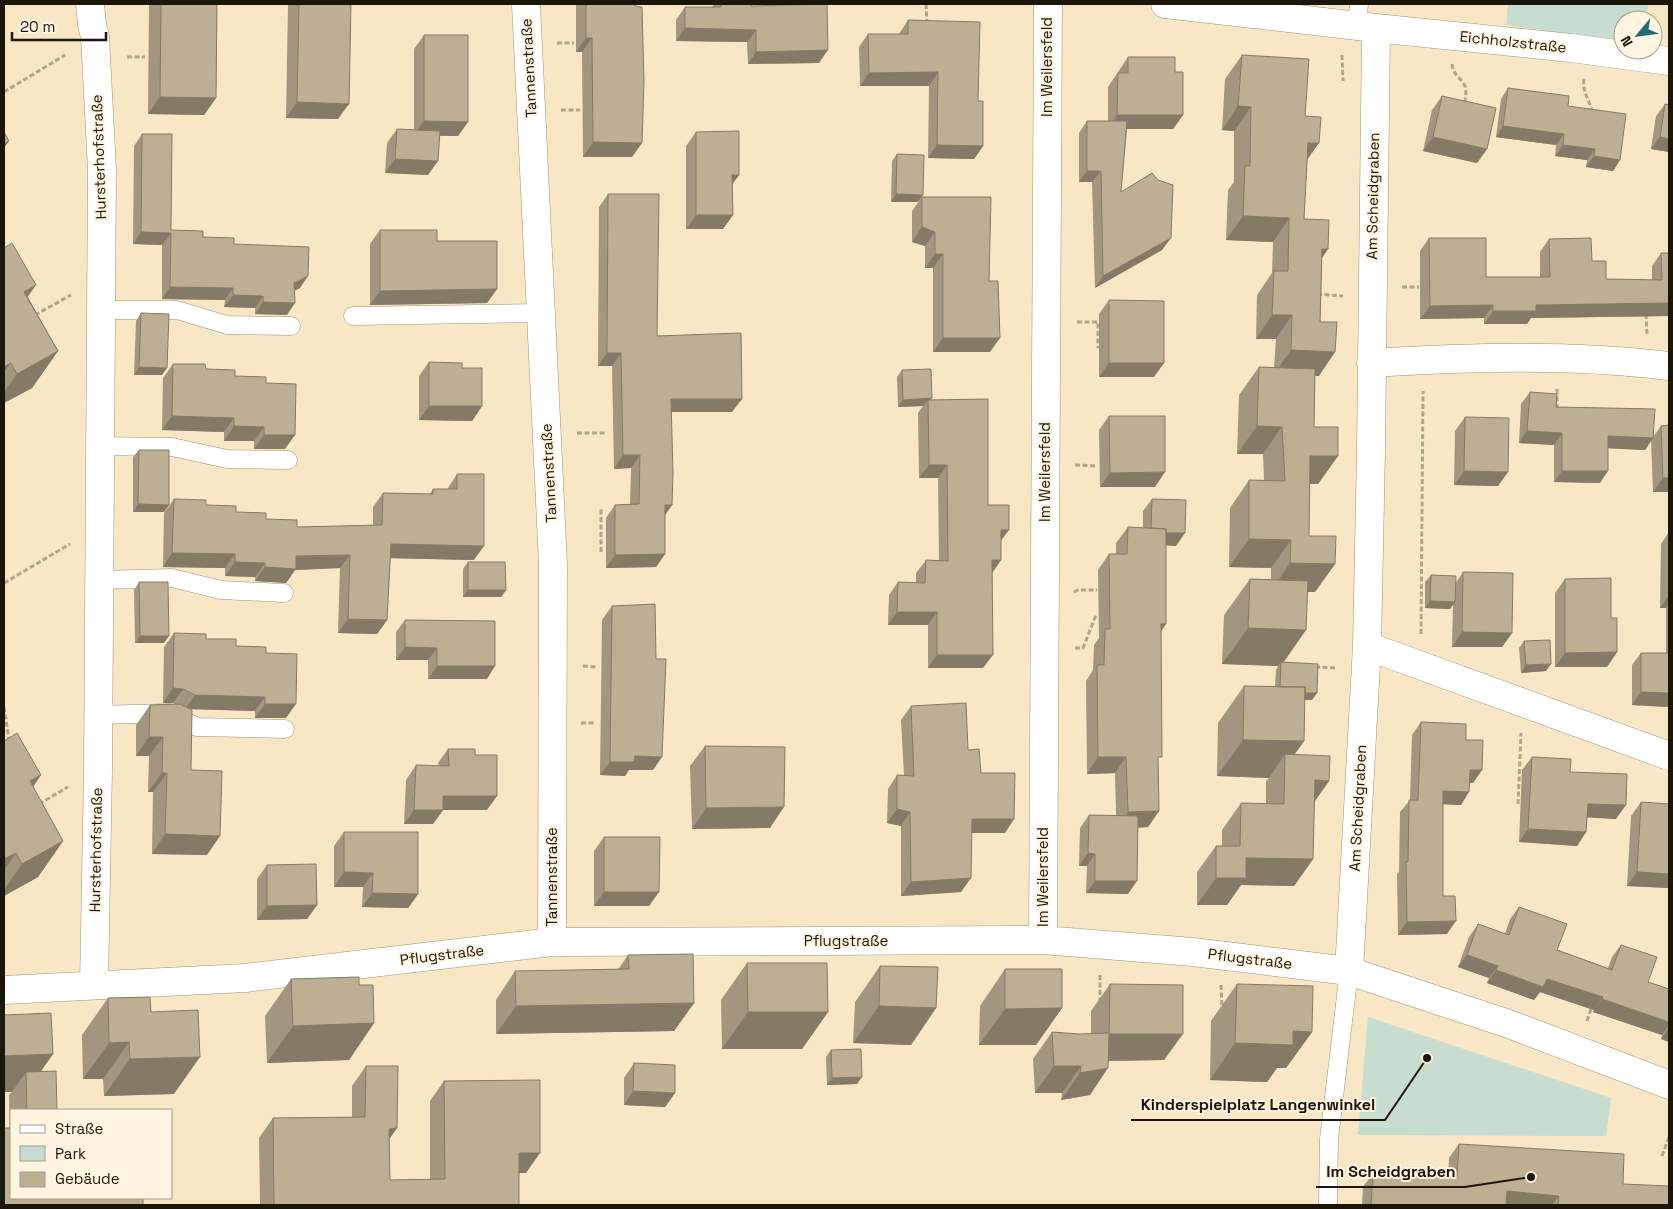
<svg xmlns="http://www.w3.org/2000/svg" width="1673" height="1209" font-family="'Space Grotesk',sans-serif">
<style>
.green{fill:#c7ddd0}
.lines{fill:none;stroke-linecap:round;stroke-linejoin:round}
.lane-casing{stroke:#a29373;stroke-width:19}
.street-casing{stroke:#a29373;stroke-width:29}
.path{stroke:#b1a489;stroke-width:3;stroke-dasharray:5 2.5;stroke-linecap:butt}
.lane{stroke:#fff;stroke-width:18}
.street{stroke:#fff;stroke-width:28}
.wall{fill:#a2967e}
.shaded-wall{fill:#847a66}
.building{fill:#bcaf92;stroke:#847a66}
.labels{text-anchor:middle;stroke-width:4;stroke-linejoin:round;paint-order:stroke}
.street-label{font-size:15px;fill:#1c160a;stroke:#fff5e1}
.leader{fill:none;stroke:#1c160a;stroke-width:2}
.callout-dot{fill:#1c160a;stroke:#fff5e1;stroke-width:2}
.callout-label{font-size:16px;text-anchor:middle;font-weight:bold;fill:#1c160a;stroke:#fff5e1;stroke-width:4;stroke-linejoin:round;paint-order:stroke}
</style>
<rect width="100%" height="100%" fill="#f7e7c5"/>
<!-- green -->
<path class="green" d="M1508,4H1648L1647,20H1623V41L1506,25Z
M1368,1017L1611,1098L1606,1136L1358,1135Z"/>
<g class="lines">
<defs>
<path id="lane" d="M1357,26L1359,4
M100,310H177L227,325L291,326
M353,316L541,313
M99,446L172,447L227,459L288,460
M99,580L172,578L221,590L284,593
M97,715L169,713L197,727L285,729
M1328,1205L1329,1139L1349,971"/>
<path id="street" d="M90,4L92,24L95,37L102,169L98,770L94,985
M526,4L553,564L552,942
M1165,4L1376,28L1571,48L1669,61
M1371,363C1470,357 1571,354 1669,366
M1367,646L1669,756
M1043,940L1048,4
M1349,971L1367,646L1371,451L1376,28
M4,990L245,978L552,942L1043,940L1193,952L1349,971L1509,1024L1669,1085"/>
</defs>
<!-- lane casing -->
<use href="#lane" class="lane-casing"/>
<!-- street casing -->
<use href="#street" class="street-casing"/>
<!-- path -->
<path class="path" d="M926,4L927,24
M557,43H574
M1342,55L1343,81
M127,57H145
M1452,64C1453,75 1461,78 1465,86C1467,92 1465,98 1465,104
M1584,79C1582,92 1589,99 1592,111
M4,92L65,55
M561,110H580
M1402,287H1419
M1317,294L1343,296
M1646,314L1647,335
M35,315L71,295
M1077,322H1098V348
M1557,389V410
M577,433H607
M1075,465L1097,466
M601,552V509
M4,583L70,544
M1074,592L1078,590H1097
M1421,634L1423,391
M1075,648H1083L1096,615
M583,666L597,667
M1315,667L1336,668
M4,707L9,740
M581,723H596
M39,804L68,787
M1518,804L1521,733
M1100,975V1001
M1221,985L1222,1008
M1587,1021L1592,1006
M1662,1156L1669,1137"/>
<!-- lane -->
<use href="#lane" class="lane"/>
<!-- street -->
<use href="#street" class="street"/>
</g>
<!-- wall -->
<path class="wall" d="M149,4H217L216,98L204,115L148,114Z
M288,4H351L338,119L286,118Z
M576,4H635L632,157H583L582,52H576Z
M714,4H751V6L819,63L748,64L747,42L676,41V20L685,7H712Z
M908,20L978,101L983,146L974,159L928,158L929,86H860L859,47L868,34H899Z
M424,35L468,122L458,136H439L428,175L385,173L387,143L397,129L414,130V49Z
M1242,55L1305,116L1307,161L1304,219L1328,249L1322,258L1319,376H1315L1314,427L1338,456L1318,484H1310L1309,536L1335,564L1315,592H1307L1283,663L1312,700H1305L1304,741L1294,755L1329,781L1314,802L1313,859L1294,886L1241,885L1227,905H1197V872L1216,846H1222V830L1241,803L1266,804V781L1269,778L1217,776L1218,723L1244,686L1275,687L1276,670L1278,666L1222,664L1224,615L1250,579H1271V568L1229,567L1230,508L1249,480H1264L1263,454H1237L1239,395L1259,367H1274L1276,339H1256L1257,295L1272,273L1273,242L1226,240L1228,190L1234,182V131L1222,130L1225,79Z
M1128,57L1175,72L1183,115L1173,129H1127L1121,192L1162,250L1095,288L1092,182H1079V133L1087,121H1108V87Z
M1508,88L1568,106L1620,160L1613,171L1586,167L1587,160L1555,156L1556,145L1496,137L1501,99Z
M1442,96L1487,149L1477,163L1423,151L1432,110Z
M1665,104L1669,105V152L1651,149L1656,116Z
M696,132L739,175L732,184L733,215L723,229H686V146Z
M142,134L171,230L234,244L300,288L295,290L287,315L255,314V308L224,307L225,300L162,299V245L133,244L134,146Z
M897,154L923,195L918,202H891L892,161Z
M608,194L657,336L732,412H671L672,505L665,515V554L656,567L606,568V518L615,505L630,504L631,468L614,469L612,366H598L599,207Z
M922,197L989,281L990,352H933V268H925V246L912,242V211Z
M380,230L437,241L497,289L487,303L370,305V244Z
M1429,238L1486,277H1540V252L1549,239L1592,261L1606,279L1652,280V266L1661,253L1669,316L1531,318L1527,324H1484V318L1420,319V251Z
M4,248L28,297L58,351L32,388L4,403Z
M1109,300L1154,377H1099V314Z
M141,313L162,375H134L136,321Z
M429,362L462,368L482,406L472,421L419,420V376Z
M173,364L235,376L266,383L285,449H254V441H224V432L162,430L163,378Z
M902,370L931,400L988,505L1001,540V560L992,573L983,668H928V625H888L889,595L898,582L916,583V573L926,560H939L938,478H919L918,413L923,406L898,407L897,377Z
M1530,392L1556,407L1653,437L1661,426L1669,425V492H1653L1651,441L1645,450L1608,448L1600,483L1554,482V445L1519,443L1521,404Z
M1109,416L1155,487H1100L1099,430Z
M1465,417L1498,486L1454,485L1455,431Z
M139,450L169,505L164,512H133V457Z
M457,474L474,560L390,558L387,620L377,634L338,633L340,568L295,570L286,583L255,581V577L225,576V568L163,567L164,513L174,499L206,505L297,527L373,525V507L383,493L430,494L433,489H448V488Z
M1152,499L1176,546L1166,545L1161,632L1158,762L1159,811L1148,827L1138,828L1128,894L1086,893L1087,866H1079L1080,828L1089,815L1116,816L1115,773L1087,774L1086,681L1093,670L1094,645L1099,638L1098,570L1109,554H1116V543L1128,527L1143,528V511Z
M1669,532V707L1632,705V665L1641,653H1666V608H1660L1661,544Z
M468,562L506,590L501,597H463V569Z
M1463,572L1512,633L1502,647H1452L1453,604L1450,609L1425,608V582L1431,575L1455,584Z
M1565,579L1611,618L1617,652L1607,667H1555V593Z
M139,582L164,643H135L134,590Z
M612,606L653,770H629L625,776L600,775L602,620Z
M405,620L487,679H428V660H396V632Z
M174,633L206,639L266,653L286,718H255V711L190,709L191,770L207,855L152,854L153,792H148L149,756H136V725L150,705L175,704L173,703H163L164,647Z
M1524,641L1546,671L1521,673L1519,648Z
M911,706L968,750L981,773L1005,833H971L961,892L901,896V826L887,823L888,789L897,775H904L901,720Z
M1421,722L1466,740L1482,770L1473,783H1470L1461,805L1443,804V896L1447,934L1398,935L1397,874L1399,872L1400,812L1410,800L1412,735Z
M4,741L41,775L33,787L63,841L38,877L4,896Z
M705,746L770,828L692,829L690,766Z
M448,749L475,755L487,810H443L433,824H404L406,780L416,765L439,766L438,763Z
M1532,757L1570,772L1616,819L1587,817L1586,832L1577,846L1519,842L1522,770Z
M1641,802L1669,888L1627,886L1631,816Z
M344,832L418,894L408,908L362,907L363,887H334V846Z
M604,837L649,906H594V851Z
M267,865L317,905L307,919L257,920V879Z
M1519,907L1557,950L1608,968L1612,957L1621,945L1648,982L1669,989V1042L1661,1039L1662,1035L1593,1012L1594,1010L1540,992L1534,1000L1487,983L1489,978L1458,967L1469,937L1478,924L1505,934L1510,919Z
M628,955L694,1003L674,1031L496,1034V1000L515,971L618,970Z
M747,963L828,1012L802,1049H722L721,1000Z
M880,966L936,1008L911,1045L853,1043L855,1002Z
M1005,969L1062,1008L1036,1045H979L980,1006Z
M291,979L374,1023L349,1060L267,1063L265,1016Z
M1110,984L1164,1060L1109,1061L1090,1095L1061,1100L1062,1093H1035L1033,1059L1052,1032L1079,1034H1091V1011Z
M1237,984L1312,1032L1286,1068H1277L1267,1082L1210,1080L1211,1021Z
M108,998L151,1012L174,1094L104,1096L103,1079H83L82,1035Z
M4,1015L53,1054L41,1071L57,1110H11V1198L9,1095L12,1092H4Z
M831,1050L857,1084L827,1085L826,1057Z
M634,1063L675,1093L665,1107L624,1105V1078Z
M366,1066L397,1128L389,1139L390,1180L430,1179V1101L444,1081L526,1173H519V1205H260L259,1138L273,1118L352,1117V1086Z
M1459,1144L1623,1184L1669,1205H1362L1363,1187L1373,1173L1448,1177L1449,1158Z"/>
<!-- shaded-wall -->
<path class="shaded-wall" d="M685,28L756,30L747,42L676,41Z
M586,38H592L582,52H576Z
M828,50L819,63L748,64L756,52Z
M938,72L929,86H860L869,73Z
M160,97L216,98L204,115L148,114Z
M297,102L349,104L338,119L286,118Z
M1238,106L1251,107L1234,131L1222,130Z
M1117,115H1183L1173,129H1108Z
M424,121L468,122L458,136L414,135Z
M1503,126L1564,134L1556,145L1496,137Z
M1433,137L1487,149L1477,163L1423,151Z
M1660,137L1669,139V152L1651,149Z
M9,141L4,148V144Z
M593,142L642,143L632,157H583Z
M1308,143H1319L1302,167Z
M937,145L983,146L974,159L928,158Z
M1563,145L1595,149L1587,160L1555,156Z
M1594,156L1620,160L1613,171L1586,167Z
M395,159L438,161L428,175L385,173Z
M1087,171H1101L1092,182H1079Z
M732,175H739L729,189Z
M896,194L923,195L918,202H891Z
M696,215H733L723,229H686Z
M1243,216L1289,218L1273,242L1226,240Z
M922,227L935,232L925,246L912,242Z
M141,232L171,233L162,245L133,244Z
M1171,238L1162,250L1095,288L1103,276Z
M1322,249H1328L1311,273Z
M935,254H943L933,268H925Z
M308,276L300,288L286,295L294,283Z
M36,285L10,322L24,292Z
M170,287L233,288L225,300L162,299Z
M497,289L487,303L370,305L380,291Z
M233,295L263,296L255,308L224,307Z
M263,302L295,303L287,315L255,314Z
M1669,303V316L1531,318L1527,324H1484L1493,311L1536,305Z
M1493,305L1484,318L1420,319L1430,306Z
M1272,315H1292L1276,339H1256Z
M943,338H1000L990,352H933Z
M1291,350L1335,352L1319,376L1274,374Z
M58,351L32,388L4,403V392L17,374Z
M607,353H621L612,366H598Z
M11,363L4,372V367Z
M1109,363H1164L1154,377H1099Z
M139,367L167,368L162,375H134Z
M932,398L928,404V400L923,406L898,407L903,400Z
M671,399H742L732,412H661Z
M429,406H482L472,421L419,420Z
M172,416L234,418L224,432L162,430Z
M234,426L264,427L254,441H224Z
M1257,426L1282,427L1263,454H1237Z
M1527,431L1562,433L1554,445L1519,443Z
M264,435H295L285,449H254Z
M1608,436L1653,438L1645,450L1600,448Z
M623,455H640L631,468L614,469Z
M1310,456H1338L1318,484H1291Z
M929,465H947L938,478H919Z
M1464,471L1508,472L1498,486L1454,485Z
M1562,471H1608L1600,483L1554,482Z
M1165,472L1155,487H1100L1110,473Z
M1663,478H1669V492H1653Z
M138,504L169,505L164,512H133Z
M665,505H672L663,518Z
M1001,530H1009L999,543Z
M1151,532L1185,533L1176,546L1142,544Z
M1249,539L1291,540L1271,568L1229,567Z
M391,544L484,546L474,560L381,558Z
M172,553L235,554L225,568L163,567Z
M665,554L656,567L606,568L615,555Z
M350,555L340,568L295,570L286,583L255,581L265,567L296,556Z
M992,560H1001L992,573Z
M235,562L265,563L255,577L225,576Z
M1290,563L1335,564L1315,592L1271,591Z
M468,590H506L501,597H463Z
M1669,595V604L1666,608H1660Z
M1430,601L1455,602L1450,609L1425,608Z
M897,612H937L928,625H888Z
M348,619L387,620L377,634L338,633Z
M1161,624H1166L1155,640Z
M1248,628L1306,630L1281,666V662L1278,666L1222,664Z
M1462,632L1512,633L1502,647H1452Z
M140,636H169L164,643H135Z
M405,647L437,648L428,660H396Z
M1617,652L1607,667H1555L1565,653Z
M937,655H993L983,668H928Z
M1551,664L1546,671L1521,673L1526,665Z
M437,666H495L487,679H428Z
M173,688L183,689L173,703H163Z
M1280,692L1317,693L1312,700L1275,699Z
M1641,692L1669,693V707L1632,705Z
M195,695L265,697L255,711L185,709Z
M265,704H296L286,718H255Z
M149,737H163L149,756H136Z
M1243,740L1304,741L1285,768V754L1269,778L1217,776Z
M635,756L662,757L653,770H629L625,776L600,775L610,762Z
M1098,757H1126L1115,773L1087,774Z
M1470,770H1482L1473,783L1461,782Z
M162,773H167L153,792H148Z
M41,775L15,812L30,781Z
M1315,780L1329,781L1310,808Z
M1443,791L1469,792L1461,805L1435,804Z
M443,796H497L487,810H443L433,824H404L414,810Z
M1588,804L1626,805L1616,819L1579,817Z
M784,807L770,828L692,829L706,808Z
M897,809L910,812L901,826L887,823Z
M1159,811L1148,827L1116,828L1128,812Z
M972,819H1014L1005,833H962Z
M1528,829L1586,832L1577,846L1519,842Z
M165,834L220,836L207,855L152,854Z
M63,841L38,877L4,896V890L22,864Z
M16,853L4,870V859Z
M1088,853L1095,854L1087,866H1079Z
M1246,858L1313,859L1294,886L1241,885L1227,905H1197L1216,878Z
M344,872L373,873L363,887H334Z
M1637,872L1669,874V888L1627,886Z
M971,878L961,892L901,896L911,882Z
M1095,881H1137L1128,894L1086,893Z
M604,892H659L649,906H594Z
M372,893L418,894L408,908L362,907Z
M317,905L307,919L257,920L267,906Z
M1456,921L1447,934L1398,935L1407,922Z
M1467,955L1498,966L1489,978L1458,967Z
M1496,970L1547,979L1603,997L1594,1010L1540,992L1534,1000L1487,983Z
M1602,999L1669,1022V1025L1662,1035L1593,1012Z
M694,1003L674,1031L496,1034L516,1006Z
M879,1006L936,1008L911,1045L853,1043Z
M1062,1008L1036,1045H979L1005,1009Z
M748,1012H828L802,1049H722Z
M374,1023L349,1060L267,1063L293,1026Z
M1669,1027V1042L1661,1039Z
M1293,1031L1312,1032L1286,1068H1277L1267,1082L1210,1080L1235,1043Z
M1109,1034H1183L1164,1060L1091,1061Z
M129,1042L103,1079H83L109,1043Z
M53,1054L27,1091L26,1072L12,1092H4V1056Z
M200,1057L174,1094L104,1096L130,1059Z
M1054,1066H1081L1062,1093H1035Z
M1108,1068L1090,1095L1061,1100L1080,1073Z
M862,1077L857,1084L827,1085L832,1078Z
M633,1091L675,1093L665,1107L624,1105Z
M397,1128L383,1148L389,1129Z
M519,1153H540L526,1173H505Z
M1507,1191L1559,1196L1552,1205H1497Z"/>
<!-- building -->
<path class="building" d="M161,4H217L216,98L160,97Z
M299,4H351L349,104L297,102Z
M586,4H635V6L642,7L644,82L642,143L593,142L592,38H586Z
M721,4H751V6L827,4L828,50L756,52V30L685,28V7H721Z
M908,20L980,22L978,101H983V146L937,145L938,72L869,73L868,34H908Z
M424,35H468V122L424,121Z
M1242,55L1309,59L1305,116L1321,117L1319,143H1308L1304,219L1329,220L1328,249H1322L1320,322H1337L1335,352L1291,350L1292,315H1272L1274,271H1288L1289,218L1243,216L1245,166H1250L1251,107L1238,106Z
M1128,57H1175V72H1183V115H1117L1118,73H1128Z
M1508,88L1569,96L1568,106L1626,114L1620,160L1594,156L1595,149L1563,145L1564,134L1503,126Z
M1442,96L1496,108L1487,149L1433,137Z
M1665,104L1669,105V139L1660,137Z
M1087,121H1127L1121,192L1152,173L1158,180L1173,185L1171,238L1103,276L1101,171H1087Z
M397,129L440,131L438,161L395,159Z
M739,131V175H732L733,215H696V132Z
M4,132L9,141L4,144Z
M142,134H172L171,230L203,231V237L234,238V244L309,247L308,276L294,283L295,303L263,302V296L233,295V288L170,287L171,233L141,232Z
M897,154L924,155L923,195L896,194Z
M608,194H659L657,336L741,333L742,399H671L673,473L672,505H665V554L615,555V505L639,504L640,455H623L621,353H607Z
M922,197H991L989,281H998L1000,338H943V254H935V232L922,227Z
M380,230H437V241H497V289L380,291Z
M1429,238H1486V277H1550L1549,239L1591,238L1592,261H1606V279L1662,280L1661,253H1669V303L1536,305V311H1493V305L1430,306Z
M12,243L36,285L24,292L58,351L17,374L11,363L4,367V248Z
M1109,300L1164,301V363H1109Z
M141,313L169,314L167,368L139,367Z
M429,362L462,363V368H482V406H429Z
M173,364H205L206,369L235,370V376L266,377V383L296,384L295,435H264V427L234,426V418L172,416Z
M1259,367L1315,369L1314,427H1338V456H1310L1309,536H1336L1335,564L1290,563L1291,540L1249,539V480L1285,481L1282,427L1257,426Z
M931,369L932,398L903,400L902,370Z
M1530,392L1557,394L1556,407L1655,409L1653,438L1608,436V471H1562V433L1527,431Z
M988,399V505H1009V530H1001V560H992L993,655H937V612H897L898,582L925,583L926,560L948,561L947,465H929L928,400Z
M1109,416H1165V472L1110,473Z
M1465,417L1509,418L1508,472L1464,471Z
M1669,425V478H1663L1661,426Z
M139,450H169V505L138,504Z
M457,474H484V546L391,544L387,620L348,619L350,555L296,556V569L265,567V563L235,562V554L172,553L174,499L206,500V505L236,506V512L266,513V519L297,520V527L382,525L383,493L433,494V489H457Z
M1152,499L1186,500L1185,533H1166V529L1151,528Z
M1128,527L1166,529V624H1161L1162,757H1158L1159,811L1128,812L1126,757H1098L1097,665H1104L1105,629H1110L1109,554H1127Z
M468,562H505L506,590H468Z
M1463,572L1513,573L1512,633L1462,632Z
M1431,575L1456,576L1455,602L1430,601Z
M1611,578V618H1617V652L1565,653V579Z
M1250,579L1308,581L1306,630L1248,628Z
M139,582H168L169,636H140Z
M655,604L656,659H666L662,757L635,756L634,762H610L612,606Z
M405,620L495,621V666H437V648L405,647Z
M174,633L206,634V639H236V646L266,647V653L297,654L296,704H265V697L195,695L183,689L173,688Z
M1550,640L1551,664L1526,665L1524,641Z
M1641,653H1669V693L1641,692Z
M1281,662L1318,664L1317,693H1305V687H1280Z
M1244,686L1305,687L1304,741L1243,740Z
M966,703L968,750L979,749L981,773H1015L1014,819H972L971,878L911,882L910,812L897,809V775L914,776L911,706Z
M180,704L192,710L191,770L222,771L220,836L165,834L167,773H162L163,737H149L150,705Z
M1421,722L1466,724V740H1483L1482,770H1470L1469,792L1443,791V896H1455L1456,921L1407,922L1406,862H1408L1409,800H1418Z
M17,733L41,775L30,781L63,841L22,864L16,853L4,859V741Z
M705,746L785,747L784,807L706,808Z
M448,749H475V755H497V796H443V810H414L416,765L449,766Z
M1285,754L1330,756L1329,781L1315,780L1313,859L1246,858V878H1216V846H1240L1241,803L1284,804Z
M1532,757L1571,759L1570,772L1627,774L1626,805L1588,804L1586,832L1528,829Z
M1641,802L1669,804V874L1637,872Z
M1089,815L1138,816L1137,881H1095V854L1088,853Z
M344,832H418V894L372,893L373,873L344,872Z
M604,837H660L659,892H604Z
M316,864L317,905L267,906V865Z
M1519,907L1567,924L1557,950L1612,970L1621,945L1657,957L1648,982L1669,989V1022L1602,999L1603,997L1547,979L1543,987L1496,970L1498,966L1467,955L1478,924L1509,935Z
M693,954L694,1003L516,1006L515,971L629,969L628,955Z
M747,963H827L828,1012H748Z
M880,966L938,967L936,1008L879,1006Z
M1005,969H1062V1008L1005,1009Z
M359,977V985H373L374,1023L293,1026L291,979Z
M1110,984L1183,985V1034H1109L1108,1068L1080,1073L1081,1066H1054L1052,1032L1079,1034L1109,1033Z
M1237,984L1313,986L1312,1032L1293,1031V1045L1235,1043Z
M150,997L151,1012L198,1010L200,1057L130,1059L129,1042L109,1043L108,998Z
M51,1013L53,1054L4,1056V1015Z
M861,1049L862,1077L832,1078L831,1050Z
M634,1063L675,1065V1093L633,1091Z
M366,1066H398L397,1128L389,1129L390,1180L445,1179L444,1081L540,1080V1153H519V1205H274L273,1118L365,1117Z
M56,1071L57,1110H27L26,1072Z
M4,1128H11V1198H143V1205H4Z
M1459,1144L1624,1154L1623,1184L1669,1186V1205H1558L1559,1196L1507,1191L1506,1205H1371L1373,1173L1457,1177Z"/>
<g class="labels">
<!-- street labels -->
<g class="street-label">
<text transform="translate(1513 42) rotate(6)" y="5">Eichholzstraße</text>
<text transform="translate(1047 67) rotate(-90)" y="5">Im Weilersfeld</text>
<text transform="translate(529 68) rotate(-93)" y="5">Tannenstraße</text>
<text transform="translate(99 157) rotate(-92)" y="5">Hursterhofstraße</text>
<text transform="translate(1373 196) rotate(-89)" y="5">Am Scheidgraben</text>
<text transform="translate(1045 472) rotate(-90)" y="5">Im Weilersfeld</text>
<text transform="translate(549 473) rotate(-93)" y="5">Tannenstraße</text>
<text transform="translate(1358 808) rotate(-87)" y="5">Am Scheidgraben</text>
<text transform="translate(96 850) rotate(-89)" y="5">Hursterhofstraße</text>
<text transform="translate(552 877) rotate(-90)" y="5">Tannenstraße</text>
<text transform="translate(1043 877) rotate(-90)" y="5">Im Weilersfeld</text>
<text x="846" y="946">Pflugstraße</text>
<text transform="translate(442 955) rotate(-7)" y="5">Pflugstraße</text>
<text transform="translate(1250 959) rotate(7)" y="5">Pflugstraße</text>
</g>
</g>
<!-- callouts -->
<path class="leader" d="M1427 1058L1385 1120H1131M1531 1177L1465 1187H1316"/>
<g class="callout-dot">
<circle cx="1427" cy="1058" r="5"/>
<circle cx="1531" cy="1177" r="5"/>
</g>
<g class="callout-label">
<text x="1258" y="1110">Kinderspielplatz Langenwinkel</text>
<text x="1391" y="1177">Im Scheidgraben</text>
</g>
<!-- border -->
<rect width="1673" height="1209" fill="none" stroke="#1c160a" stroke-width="10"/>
<!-- legend -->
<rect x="10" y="1109" width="162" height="90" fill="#fff5e1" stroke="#a49c8b"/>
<rect x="20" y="1125" width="25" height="8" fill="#ffffff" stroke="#a49c8b"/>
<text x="55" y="1134" font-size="15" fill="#1c160a">Straße</text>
<rect x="20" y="1146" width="25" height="15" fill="#c7ddd0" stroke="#a49c8b"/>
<text x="55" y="1159" font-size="15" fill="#1c160a">Park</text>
<rect x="20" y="1172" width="25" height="15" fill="#bcaf92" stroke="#a49c8b"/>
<text x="55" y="1184" font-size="15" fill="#1c160a">Gebäude</text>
<!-- north arrow -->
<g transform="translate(1638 35) rotate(241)"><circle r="24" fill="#fff5e1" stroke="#a49c8b"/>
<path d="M0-4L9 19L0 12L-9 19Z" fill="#236a78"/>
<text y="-8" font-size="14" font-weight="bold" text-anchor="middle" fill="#1c160a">N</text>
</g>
<!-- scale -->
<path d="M12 32v8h94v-8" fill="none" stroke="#1c160a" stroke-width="2.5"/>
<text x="20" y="32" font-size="15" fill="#1c160a" stroke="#fff5e1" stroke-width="4" paint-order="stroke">20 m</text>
</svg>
